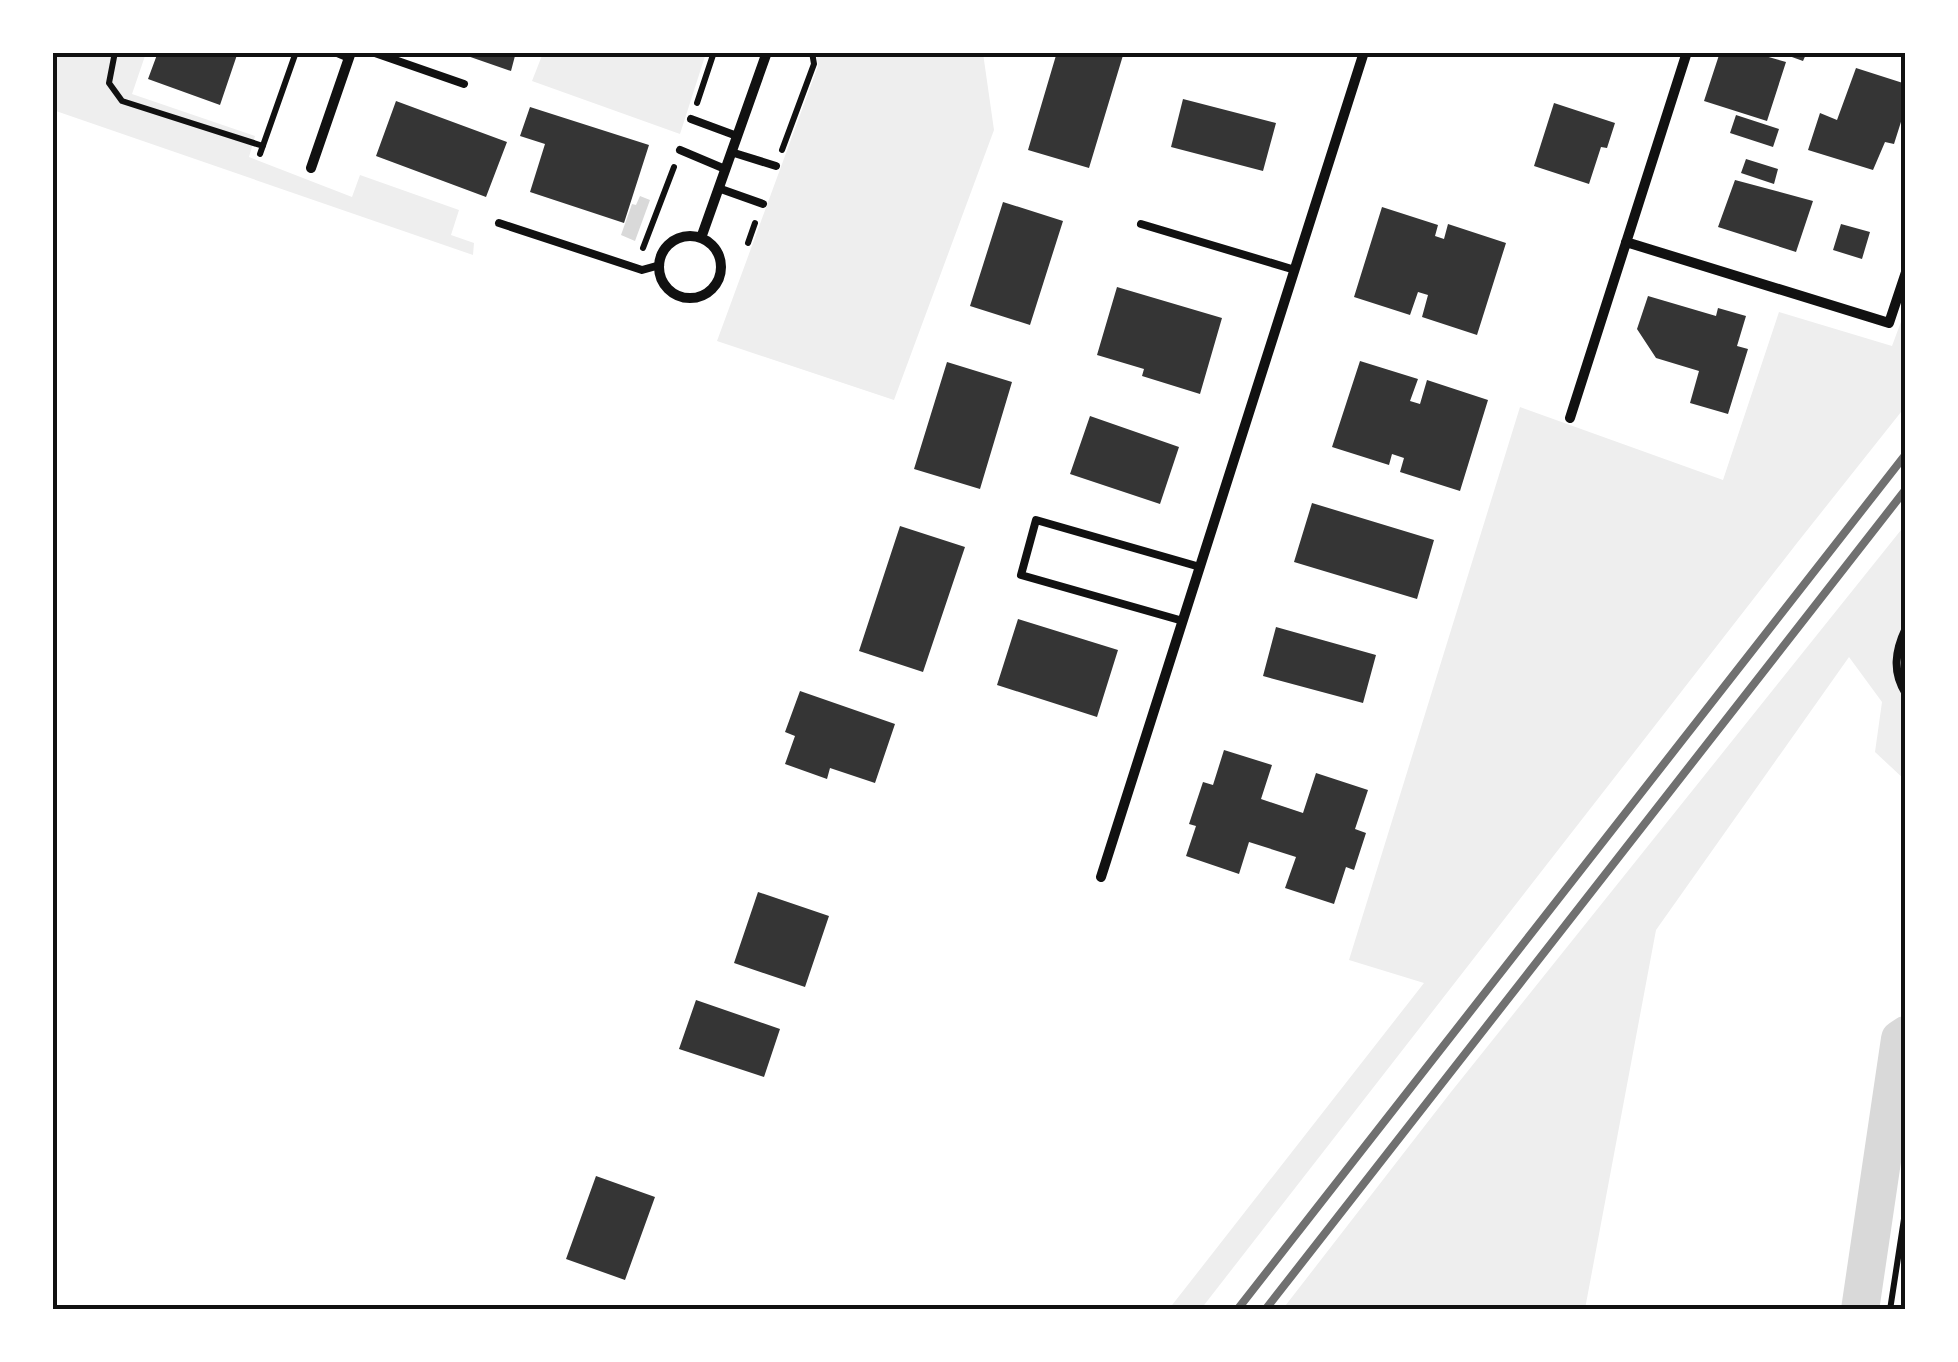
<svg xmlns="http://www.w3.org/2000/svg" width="1958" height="1362" font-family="'PT Sans Narrow',sans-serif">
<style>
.green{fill:#eee}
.water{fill:#d9d9d9}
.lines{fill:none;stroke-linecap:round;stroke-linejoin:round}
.canal{stroke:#d9d9d9;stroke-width:38}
.building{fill:#353535}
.path{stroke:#111;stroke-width:6}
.service{stroke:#111;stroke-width:8}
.minor{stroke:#111;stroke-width:10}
.rail{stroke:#707070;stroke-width:8}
.neatline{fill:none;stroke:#111;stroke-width:4}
</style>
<rect width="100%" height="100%" fill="#fff"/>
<!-- green -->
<path class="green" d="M53,53H146L132,94L255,136L249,157L352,197L360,175L459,210L451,235L474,243L473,255L53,110Z
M543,53V52L706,53L680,134L532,81Z
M816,53H983L994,130L894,400L717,341L818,66Z
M1905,311V407L1797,543L1201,1309H1169L1424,983L1349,960L1520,407L1723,480L1779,312L1892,346Z
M1905,525V780L1875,752L1882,702L1849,657L1656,930L1585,1309L1282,1310L1451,1092Z"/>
<!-- water -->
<path class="water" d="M640,196L650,200L635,241L621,235L632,204L636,205Z"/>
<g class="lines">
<!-- canal -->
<path class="canal" d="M1860,1310L1900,1039L1906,1035"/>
</g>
<!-- building -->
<path class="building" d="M158,52H238L220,105L148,79Z
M456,52H516L511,71Z
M1057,52H1124L1089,168L1028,150Z
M1720,52H1751L1786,62L1767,121L1704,101Z
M1778,52H1807L1803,61Z
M1856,68L1906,84V106L1894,144L1885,142L1873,170L1808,150L1820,113L1837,120Z
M1183,99L1276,123L1263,171L1171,147Z
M396,101L507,142L486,197L376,156Z
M1554,103L1615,123L1607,148L1601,147L1589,184L1534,166Z
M530,107L649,145L624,223L530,192L545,144L520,136Z
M1736,115L1779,129L1773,147L1730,133Z
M1746,159L1778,169L1774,184L1741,173Z
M1735,180L1813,201L1796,252L1718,227Z
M1003,202L1063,221L1030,325L970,306Z
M1382,207L1438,225L1435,236L1444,239L1448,224L1506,243L1477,335L1422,317L1428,295L1418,292L1410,315L1354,297Z
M1841,224L1870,232L1862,259L1833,250Z
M1117,287L1222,318L1200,394L1142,376L1144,369L1097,355Z
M1648,296L1716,316L1718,308L1746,316L1737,346L1748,349L1728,414L1690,403L1699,371L1656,358L1637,329Z
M1360,361L1418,379L1410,401L1420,404L1427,380L1488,400L1460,491L1400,472L1404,458L1392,454L1389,465L1332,447Z
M947,362L1012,382L980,489L914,469Z
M1090,416L1179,447L1160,504L1070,474Z
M1312,503L1434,540L1417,599L1294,562Z
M900,526L965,547L923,672L859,651Z
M1018,619L1118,650L1097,717L997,685Z
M1276,627L1376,655L1363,703L1263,676Z
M800,691L895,724L875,783L830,768L827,779L785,764L795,736L785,732Z
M1224,750L1272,765L1261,799L1303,813L1316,773L1368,790L1355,829L1366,833L1354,870L1346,867L1334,904L1285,888L1296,857L1249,842L1239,874L1186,856L1196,826L1189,824L1203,782L1213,785Z
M758,892L829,916L805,987L734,963Z
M696,1000L780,1029L764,1077L679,1049Z
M596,1176L655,1197L625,1280L566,1259Z"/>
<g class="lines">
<!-- path -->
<path class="path" d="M115,52L109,83L122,101L263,146
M697,103L714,52
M782,150L814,64L812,52
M260,154L296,52
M748,243L755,223
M643,248L674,167
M1890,1310L1906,1206"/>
<!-- service -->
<path class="service" d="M335,52L349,58
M372,52L464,84
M691,119L737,136
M680,150L725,169
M731,152L776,166
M718,188L763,204
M499,223L642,270L660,265
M1141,224L1295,270
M1183,621L1021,575L1036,520L1200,567
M1906,628C1895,651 1892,672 1906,694"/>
<!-- minor -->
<path class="minor" d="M311,168L351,52
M659 267a31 31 0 1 1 62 0a31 31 0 1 1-62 0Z
M701,238L767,52
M1626,242L1889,323L1906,272
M1570,418L1687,52
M1101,877L1364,52"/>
<!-- rail -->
<path class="rail" d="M1237,1310L1906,454
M1265,1310L1906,489"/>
</g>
<!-- border -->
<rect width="1958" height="1362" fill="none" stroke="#ffffff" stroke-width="110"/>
<rect x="55" y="55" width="1848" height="1252" class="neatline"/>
</svg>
